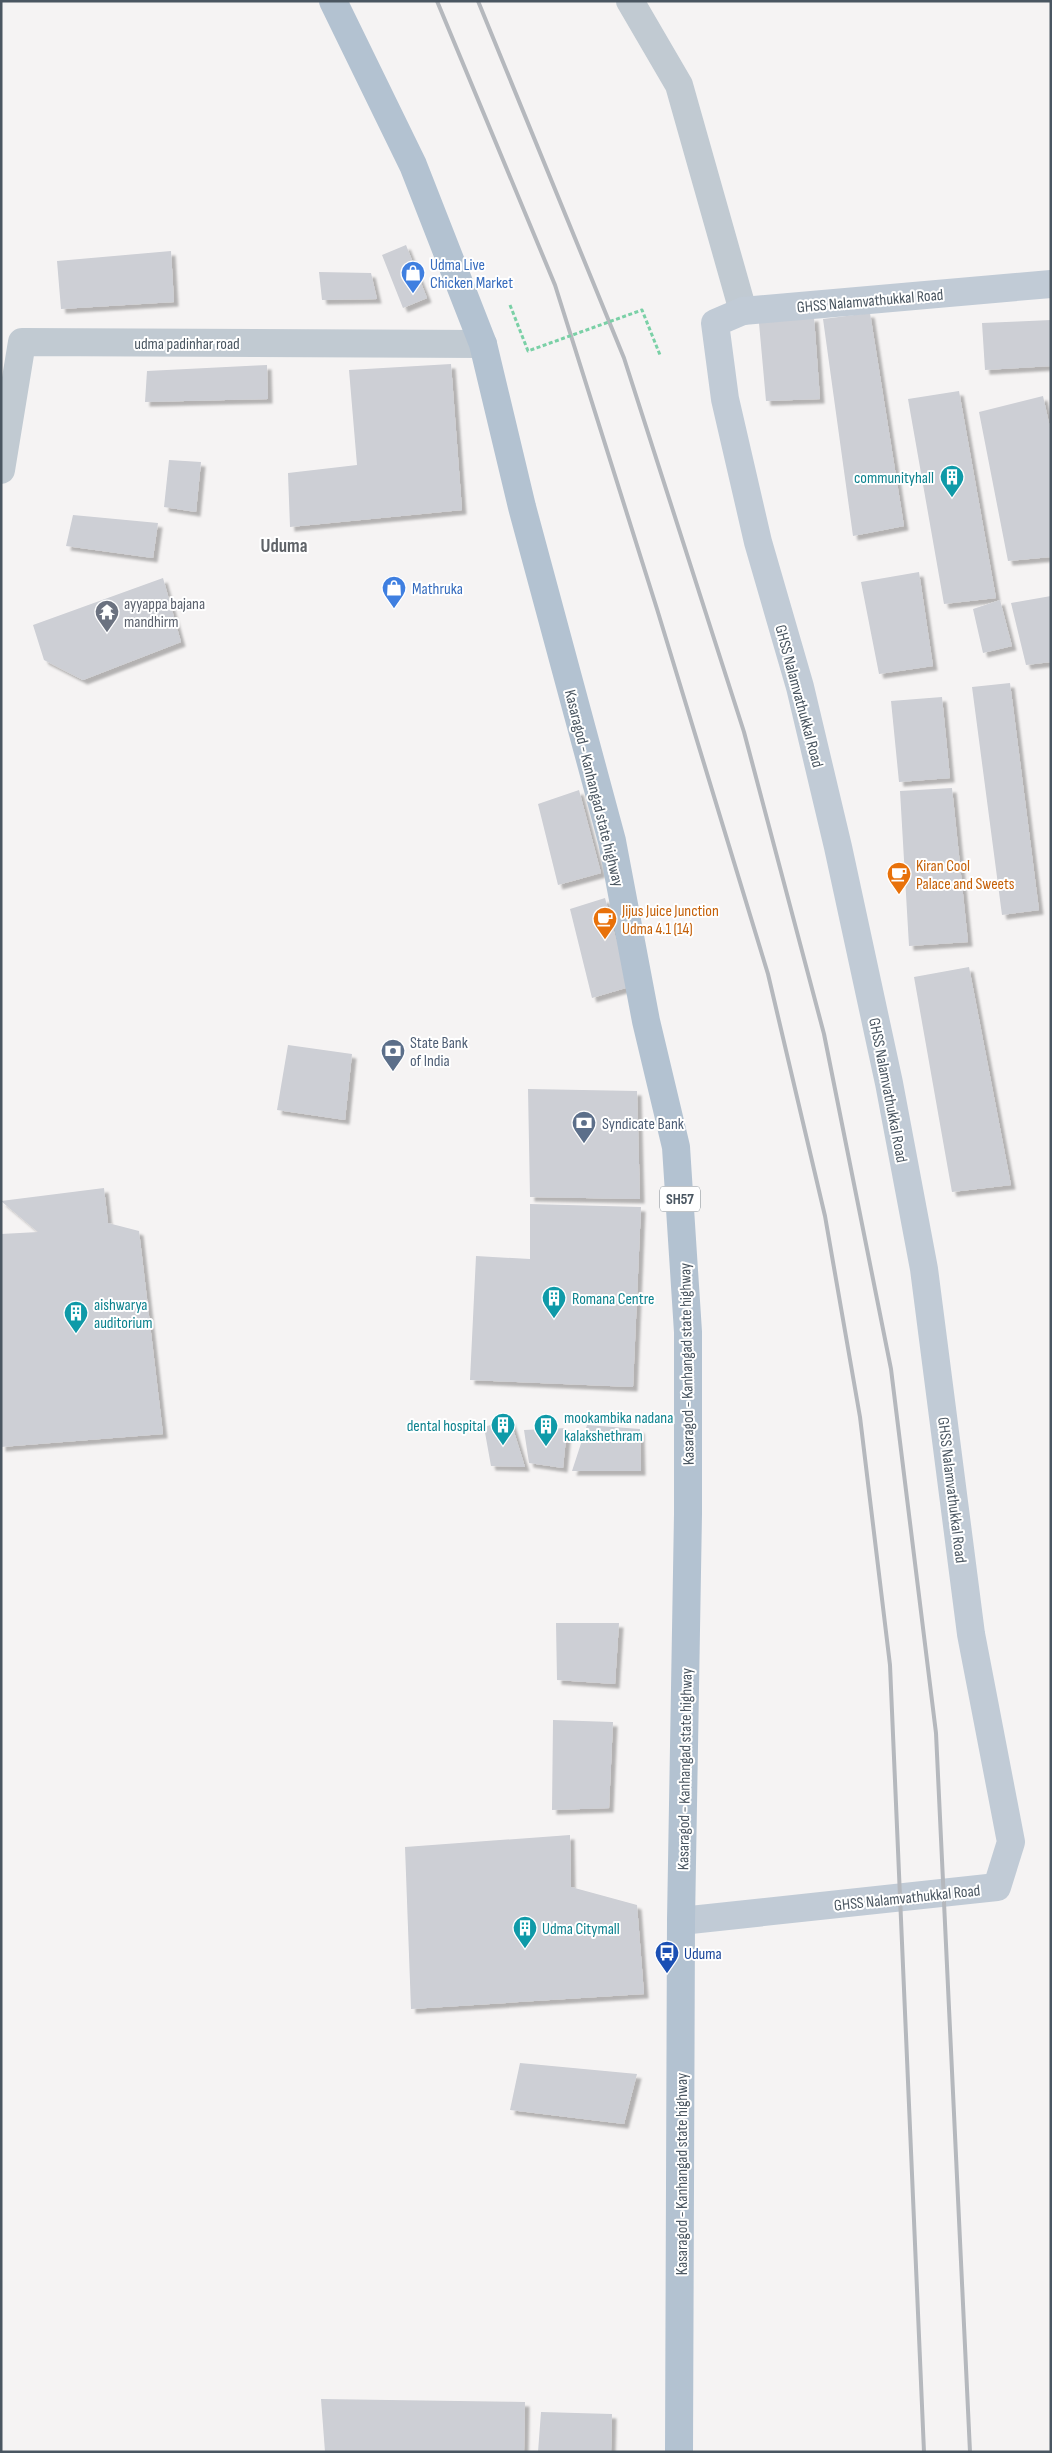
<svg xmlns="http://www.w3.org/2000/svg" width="1052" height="2453" font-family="'Sofia Sans Condensed',sans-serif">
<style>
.building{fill:#cdcfd5;filter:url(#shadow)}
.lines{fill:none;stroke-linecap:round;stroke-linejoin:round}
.minor{stroke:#c1cad2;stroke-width:28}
.tertiary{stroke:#c1cad2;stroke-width:28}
.secondary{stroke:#c1cbd6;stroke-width:28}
.primary{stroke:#b3c2d1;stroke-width:28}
.rail{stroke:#b5b8bd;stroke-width:4}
.path-bridge{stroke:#7ad0a6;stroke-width:3;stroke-dasharray:4 2.5;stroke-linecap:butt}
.labels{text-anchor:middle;stroke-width:4;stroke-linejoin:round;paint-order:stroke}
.shield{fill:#fff;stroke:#808990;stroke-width:1}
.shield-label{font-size:15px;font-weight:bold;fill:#4a5661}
.shop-label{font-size:16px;fill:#366cbe;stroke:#fff;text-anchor:start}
.street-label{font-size:16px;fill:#4a5661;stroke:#fff}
.culture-label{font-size:16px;fill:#0d838f;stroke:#fff;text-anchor:start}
.worship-label{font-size:16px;fill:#5b616d;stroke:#fff;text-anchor:start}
.food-label{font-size:16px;fill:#c56008;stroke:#fff;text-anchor:start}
.service-label{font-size:16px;fill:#4e5e75;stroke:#fff;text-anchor:start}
.transit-label{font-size:16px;fill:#164399;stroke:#fff;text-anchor:start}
.quarter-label{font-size:19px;font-weight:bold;fill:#5f6368;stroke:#fff}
</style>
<defs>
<filter id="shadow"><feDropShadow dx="4.5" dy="4.5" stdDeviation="1" flood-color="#0004"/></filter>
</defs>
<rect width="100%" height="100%" fill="#f5f3f3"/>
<!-- building -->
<path class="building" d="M406,245L427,298L403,308L382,255Z
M171,251L174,302L61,309L57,261Z
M319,272L371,273L377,299L322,300Z
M870,313L904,526L853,536L823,319Z
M814,317L820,399L766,401L759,323Z
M1051,320V366L985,370L982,323Z
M451,364L462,510L290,527L288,473L357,465L349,370Z
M267,365L268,399L145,402L147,371Z
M959,391L996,598L944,604L908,399Z
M1043,396L1051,432V557L1008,561L979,412Z
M169,460L201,462L196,512L164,507Z
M73,515L158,523L153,558L66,546Z
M919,572L933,666L879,674L861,582Z
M163,578L181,642L83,680L44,660L33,625Z
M1051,596V662L1026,665L1011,603Z
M1000,600L1012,646L983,653L973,609Z
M1010,683L1039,910L1002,915L972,687Z
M942,697L950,778L899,782L891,701Z
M952,788L968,942L909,946L900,791Z
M579,790L601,873L558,885L538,804Z
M605,898L629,987L592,998L570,909Z
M969,967L1011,1185L952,1192L914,977Z
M288,1045L352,1054L345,1120L277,1110Z
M528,1089L637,1091L640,1199L530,1197Z
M104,1188L108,1223L139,1231L163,1434L1,1447V1234L38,1232L1,1201Z
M530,1204L641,1207L633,1387L470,1380L476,1256L530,1259Z
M510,1419L525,1467L491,1466L484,1427Z
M587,1425L640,1429L641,1471H572Z
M567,1428L563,1468L529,1463L524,1430Z
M556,1623H619L615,1684L557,1680Z
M553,1720L613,1722L609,1808L552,1810Z
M570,1835L571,1887L637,1905L644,1994L411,2009L405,1847Z
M520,2063L637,2074L624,2124L510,2110Z
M321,2399L525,2402L524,2452H325Z
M541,2412L612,2414L611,2452H538Z"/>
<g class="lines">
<!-- minor -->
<path class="minor" d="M630,1L679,85L743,311"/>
<!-- tertiary -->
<path class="tertiary" d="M1,470L22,342L483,344"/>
<!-- secondary -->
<path class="secondary" d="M681,1921L997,1887L1011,1842L971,1634L924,1269L889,1083L838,847L800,687L758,542L725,399L715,323L743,311L1051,284"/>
<!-- primary -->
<path class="primary" d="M333,1L413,165L483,344L522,507L612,841L646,1021L676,1147L688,1332V1514L681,1921L679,2452"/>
<!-- rail -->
<path class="rail" d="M437,1L555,285L657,609L768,974L825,1216L860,1417L890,1665L924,2452
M478,1L624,358L744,732L824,1034L891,1369L936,1733L970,2452"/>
<!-- path-bridge -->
<path class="path-bridge" d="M510,305L528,351L642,310L660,355"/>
</g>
<!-- icons -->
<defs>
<symbol id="shop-pin" viewBox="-11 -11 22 30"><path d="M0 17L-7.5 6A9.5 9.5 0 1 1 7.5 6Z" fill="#3f7fe0" stroke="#fff"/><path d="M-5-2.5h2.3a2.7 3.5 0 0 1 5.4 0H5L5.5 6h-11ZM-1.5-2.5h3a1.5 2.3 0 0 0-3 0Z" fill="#fff"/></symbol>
<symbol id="building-pin" viewBox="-11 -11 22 30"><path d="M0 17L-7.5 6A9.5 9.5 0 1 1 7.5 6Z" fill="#0f9aa8" stroke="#fff"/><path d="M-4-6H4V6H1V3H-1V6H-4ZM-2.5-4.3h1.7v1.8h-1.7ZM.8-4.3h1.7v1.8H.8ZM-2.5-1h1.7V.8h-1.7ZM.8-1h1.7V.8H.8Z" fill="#fff"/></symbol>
<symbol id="temple-pin" viewBox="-11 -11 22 30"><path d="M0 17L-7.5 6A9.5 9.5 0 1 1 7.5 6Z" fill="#6b7280" stroke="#fff"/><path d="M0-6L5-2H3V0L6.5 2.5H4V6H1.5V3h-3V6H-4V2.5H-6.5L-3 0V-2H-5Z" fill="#fff"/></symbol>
<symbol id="cafe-pin" viewBox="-11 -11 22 30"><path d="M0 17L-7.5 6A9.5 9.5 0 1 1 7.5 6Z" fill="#e8710a" stroke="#fff"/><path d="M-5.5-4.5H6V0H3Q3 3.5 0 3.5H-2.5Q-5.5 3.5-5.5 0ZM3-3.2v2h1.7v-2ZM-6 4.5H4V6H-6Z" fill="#fff"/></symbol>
<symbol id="bank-pin" viewBox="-11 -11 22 30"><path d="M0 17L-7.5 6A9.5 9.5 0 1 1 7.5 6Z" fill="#5c6f8a" stroke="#fff"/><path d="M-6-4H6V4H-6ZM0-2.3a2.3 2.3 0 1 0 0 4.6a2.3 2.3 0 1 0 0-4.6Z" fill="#fff"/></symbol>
<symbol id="bus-pin" viewBox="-11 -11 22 30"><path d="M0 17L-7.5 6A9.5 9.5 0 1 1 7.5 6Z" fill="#1a4fb4" stroke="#fff"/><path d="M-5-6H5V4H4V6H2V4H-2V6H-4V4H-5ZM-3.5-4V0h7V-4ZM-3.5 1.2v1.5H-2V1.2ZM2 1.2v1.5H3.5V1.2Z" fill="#fff"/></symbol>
</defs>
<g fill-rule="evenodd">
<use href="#shop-pin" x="399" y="259" width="28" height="38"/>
<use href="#building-pin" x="938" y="463" width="28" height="38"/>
<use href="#shop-pin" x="380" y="574" width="28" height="38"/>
<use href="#temple-pin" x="93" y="598" width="28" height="38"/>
<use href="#cafe-pin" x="885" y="860" width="28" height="38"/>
<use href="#cafe-pin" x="591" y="905" width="28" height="38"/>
<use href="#bank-pin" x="379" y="1037" width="28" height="38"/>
<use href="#bank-pin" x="570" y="1109" width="28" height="38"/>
<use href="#building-pin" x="540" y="1284" width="28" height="38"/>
<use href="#building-pin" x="62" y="1299" width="28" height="38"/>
<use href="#building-pin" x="489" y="1411" width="28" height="38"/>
<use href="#building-pin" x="532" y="1412" width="28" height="38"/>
<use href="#building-pin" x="511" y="1914" width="28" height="38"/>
<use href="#bus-pin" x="653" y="1939" width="28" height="38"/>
</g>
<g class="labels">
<!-- shield labels -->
<rect class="shield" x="660" y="1186.5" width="40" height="25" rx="4"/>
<g class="shield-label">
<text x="680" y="1204">SH57</text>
</g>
<!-- shop labels -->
<g class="shop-label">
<text x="430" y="270">Udma Live<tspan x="430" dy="18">Chicken Market</tspan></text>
<text x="412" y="594">Mathruka</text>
</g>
<!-- street labels -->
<g class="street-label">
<text transform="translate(870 300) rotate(-5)" y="6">GHSS Nalamvathukkal Road</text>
<text x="187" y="349">udma padinhar road</text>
<text transform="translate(800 696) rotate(75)" y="6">GHSS Nalamvathukkal Road</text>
<text transform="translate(595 788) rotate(76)" y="6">Kasaragod - Kanhangad state highway</text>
<text transform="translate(889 1090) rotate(79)" y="6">GHSS Nalamvathukkal Road</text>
<text transform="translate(686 1364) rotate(-91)" y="6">Kasaragod - Kanhangad state highway</text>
<text transform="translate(953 1490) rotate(83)" y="6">GHSS Nalamvathukkal Road</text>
<text transform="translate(684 1769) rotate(-89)" y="6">Kasaragod - Kanhangad state highway</text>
<text transform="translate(907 1897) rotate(-6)" y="6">GHSS Nalamvathukkal Road</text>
<text transform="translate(681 2174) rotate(-90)" y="6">Kasaragod - Kanhangad state highway</text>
</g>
<!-- culture labels -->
<g class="culture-label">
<text x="934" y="483" text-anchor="end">communityhall</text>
<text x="572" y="1304">Romana Centre</text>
<text x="94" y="1310">aishwarya<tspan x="94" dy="18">auditorium</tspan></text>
<text x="564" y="1423">mookambika nadana<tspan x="564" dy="18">kalakshethram</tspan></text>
<text x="486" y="1431" text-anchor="end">dental hospital</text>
<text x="542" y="1934">Udma Citymall</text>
</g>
<!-- worship labels -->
<g class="worship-label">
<text x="124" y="609">ayyappa bajana<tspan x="124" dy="18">mandhirm</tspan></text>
</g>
<!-- food labels -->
<g class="food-label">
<text x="916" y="871">Kiran Cool<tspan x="916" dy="18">Palace and Sweets</tspan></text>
<text x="622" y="916">Jijus Juice Junction<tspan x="622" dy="18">Udma 4.1 (14)</tspan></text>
</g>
<!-- service labels -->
<g class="service-label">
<text x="410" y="1048">State Bank<tspan x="410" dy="18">of India</tspan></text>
<text x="602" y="1129">Syndicate Bank</text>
</g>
<!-- transit labels -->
<g class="transit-label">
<text x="684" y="1959">Uduma</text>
</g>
<!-- quarter labels -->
<g class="quarter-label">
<text x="284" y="552">Uduma</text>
</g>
</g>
<!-- border -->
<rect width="1052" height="2453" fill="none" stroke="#4a5661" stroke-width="5"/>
</svg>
